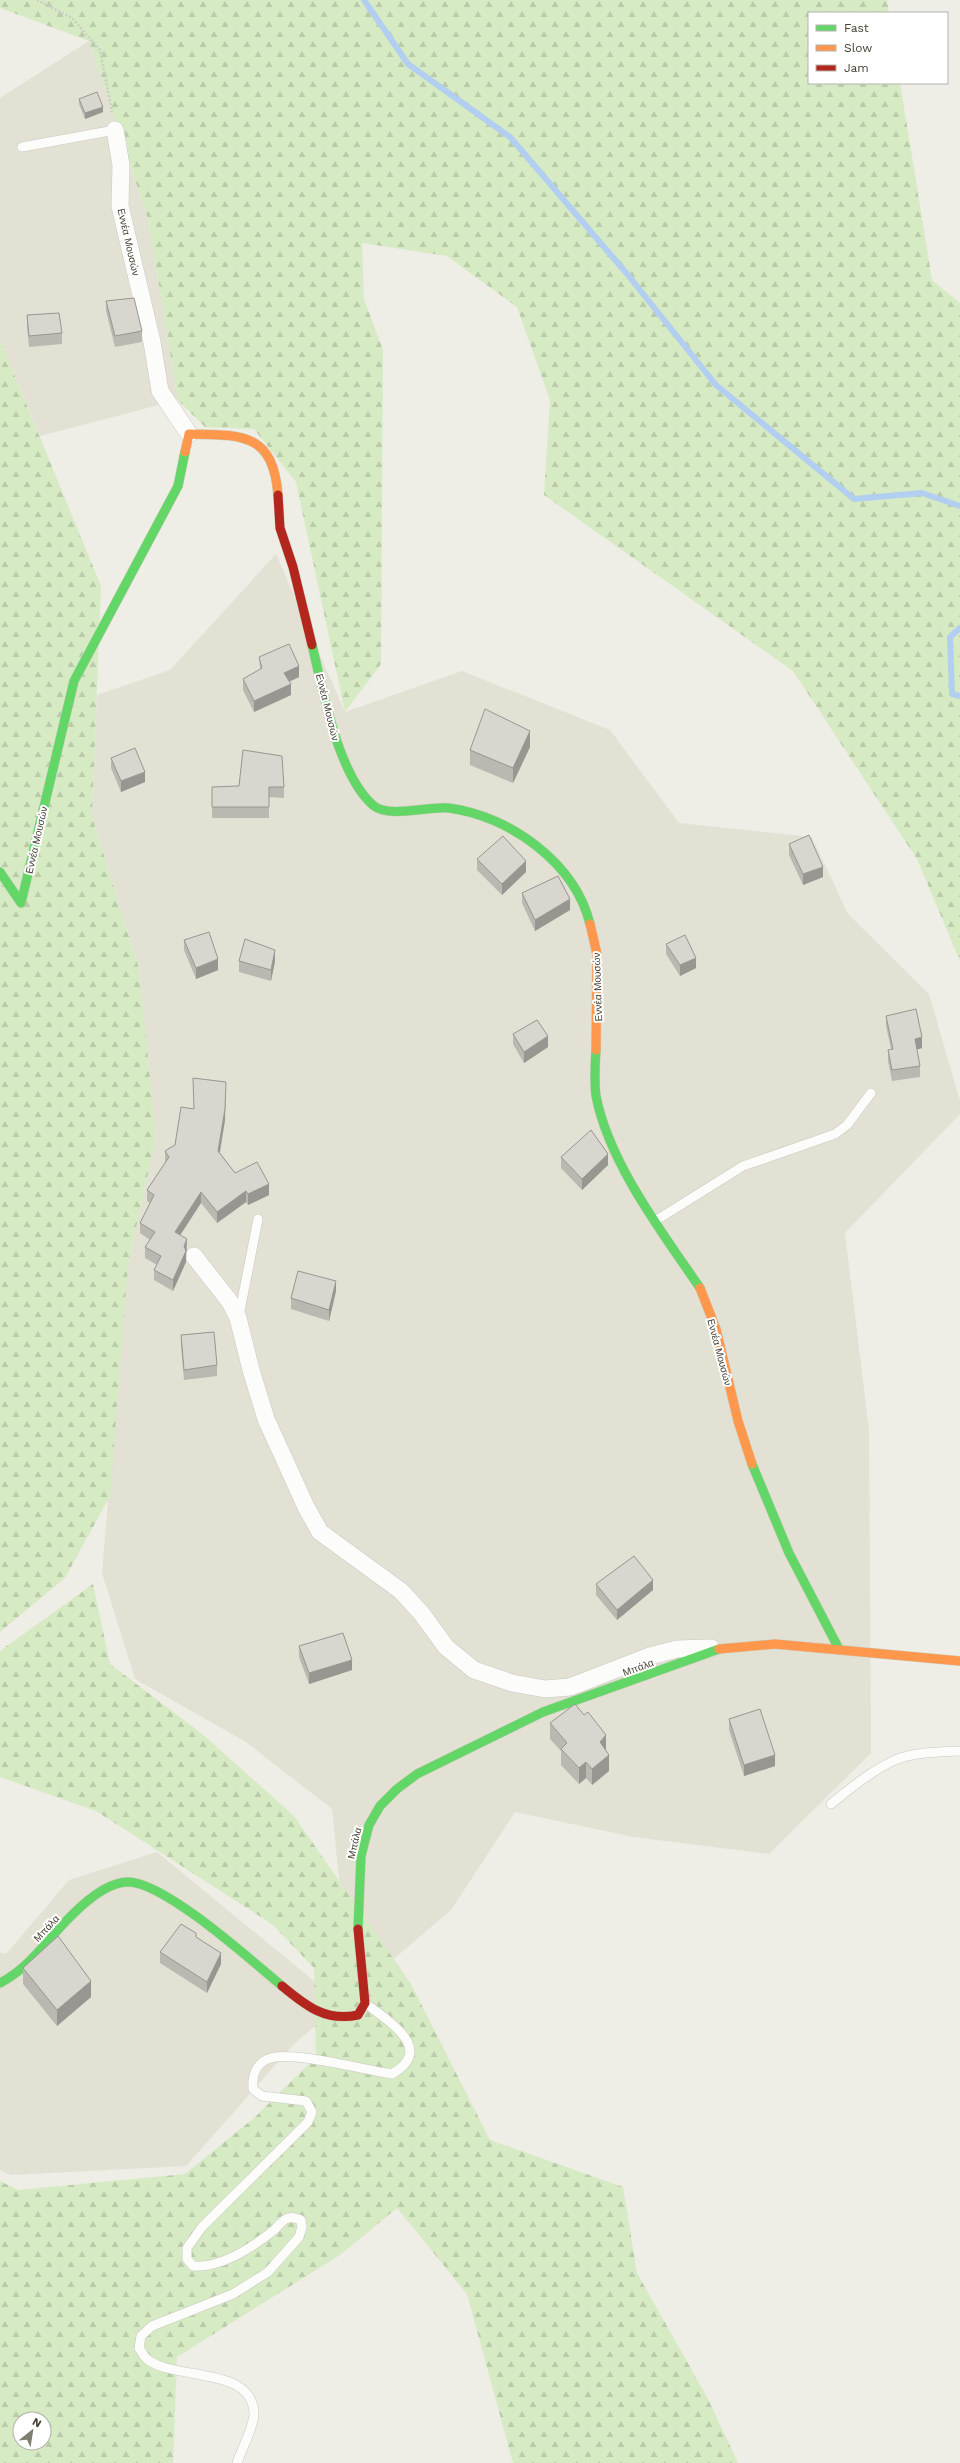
<svg xmlns="http://www.w3.org/2000/svg" width="960" height="2463" font-family="'Work Sans',sans-serif">
<style>
.residential{fill:#e3e1d3}
.forest{fill:url(#forest-firs);fill-rule:evenodd}
.lines{fill:none;stroke-linecap:round;stroke-linejoin:round}
.stream{stroke:#b2cef0;stroke-width:6}
.lane-casing{stroke:#cbc9c2;stroke-width:10}
.street-casing{stroke:#cbc9c2;stroke-width:18}
.fast-casing{stroke:#ceccbc;stroke-width:10}
.slow-casing{stroke:#ceccbc;stroke-width:10}
.jam-casing{stroke:#ceccbc;stroke-width:10}
.path{stroke:#cdcbc5;stroke-width:2.5;stroke-dasharray:2 2;stroke-linecap:butt}
.lane{stroke:#fcfcfb;stroke-width:9}
.street{stroke:#fcfcfb;stroke-width:17}
.fast{stroke:#63d668;stroke-width:9}
.slow{stroke:#ff974d;stroke-width:9}
.jam{stroke:#b3261e;stroke-width:9}
.wall{fill:#bab8b1}
.shaded-wall{fill:#979690}
.building{fill:#d8d6ce;stroke:#979690}
.labels{text-anchor:middle;stroke-width:4;stroke-linejoin:round;paint-order:stroke}
.street-label{font-size:10px;fill:#444032;stroke:#fff}
</style>
<defs>
<pattern id="forest-firs" width="22" height="20" patternUnits="userSpaceOnUse"><rect width="22" height="20" fill="#d6ebc3"/><path d="M5 1l3.5 6h-7zM16 11l3.5 6h-7z" fill="#b9cba8"/></pattern>
</defs>
<rect width="100%" height="100%" fill="#eeede6"/>
<!-- residential -->
<path class="residential" d="M89,41L148,219L178,400L40,436L0,340V98Z
M276,554L345,712L462,671L610,730L679,823L812,837L848,914L929,994L960,1101V1114L845,1233L869,1430L871,1753L769,1854L634,1837L515,1812L451,1910L294,2044L186,2166L10,2175L0,2170V1952L6,1954L69,1880L157,1852L320,1986L347,1957L332,1809L246,1742L135,1679L102,1573L128,1264L156,1137L139,969L92,817L97,695L170,670Z"/>
<!-- forest -->
<path class="forest" d="M0,0H887L889,13H809V83H900L932,280L960,303V961L917,859L793,671L544,495L550,400L517,307L447,256L362,243L364,299L383,350L381,664L345,712L296,482L254,429L205,427L178,400L148,219L89,41L0,8Z
M0,340L101,586L92,817L139,969L156,1137L128,1264L110,1496L65,1578L0,1632Z
M93,1584L110,1664L201,1733L294,1816L411,1984L490,2140L623,2187L637,2273L707,2397L738,2463H513L467,2294L397,2208L340,2255L177,2357L173,2463H0V2181L18,2190L185,2174L254,2118L316,2057L314,1968L272,1924L96,1811L0,1777V1651ZM20,2419H44V2443H20Z"/>
<g class="lines">
<!-- stream -->
<path class="stream" d="M364,0L408,64L510,137L628,275L716,385L854,499L922,493L960,506
M960,628L950,637L952,694L960,696"/>
<defs>
<path id="lane" d="M22,147L115,130
M655,1221L743,1166L835,1134L847,1125L871,1093
M239,1316L258,1219
M831,1804C851,1788 871,1771 895,1760C915,1752 939,1752 960,1751
M237,2463C241,2451 254,2426 254,2414C253,2366 178,2381 148,2360C145,2358 142,2352 139,2348L141,2336L152,2326L233,2294L268,2272L299,2237L302,2227L301,2220C296,2218 291,2216 286,2219C282,2221 278,2226 274,2230C253,2247 221,2268 193,2266L187,2259V2248L202,2227L308,2122L312,2112L306,2101L262,2096L253,2089C252,2076 256,2062 271,2058C293,2051 365,2070 392,2074C436,2049 388,2021 365,2003"/>
<path id="street" d="M115,130L121,165L120,206L152,342L160,391L189,434
M194,1256L230,1302L238,1318L251,1370L266,1419L306,1507L320,1532L401,1591L422,1614L446,1647L474,1670L512,1683L545,1689L570,1687L650,1656L677,1649L711,1648"/>
<path id="fast" d="M312,645C323,690 338,776 374,806C390,818 429,806 449,808C510,816 575,863 590,924
M0,872L21,903L74,681L178,486L185,452
M596,1050C595,1065 594,1081 596,1096C609,1163 662,1232 700,1288
M752,1464L789,1553L839,1649
M358,1929L361,1856L369,1825L380,1806L397,1789L417,1774L543,1712L719,1649
M0,1983C31,1967 47,1939 72,1915C86,1901 108,1882 128,1882C165,1882 253,1962 282,1986"/>
<path id="slow" d="M185,452L189,434C241,435 273,432 278,495
M590,924L597,954L596,1050
M700,1288L716,1329L738,1421L752,1464
M719,1649L775,1644L960,1661"/>
<path id="jam" d="M278,495L280,528L293,567L312,645
M282,1986C306,2006 326,2022 358,2015L365,2003L358,1929"/>
</defs>
<!-- lane casing -->
<use href="#lane" class="lane-casing"/>
<!-- street casing -->
<use href="#street" class="street-casing"/>
<!-- fast casing -->
<use href="#fast" class="fast-casing"/>
<!-- slow casing -->
<use href="#slow" class="slow-casing"/>
<!-- jam casing -->
<use href="#jam" class="jam-casing"/>
<!-- path -->
<path class="path" d="M37,0L72,18L100,50L112,112"/>
<!-- lane -->
<use href="#lane" class="lane"/>
<!-- street -->
<use href="#street" class="street"/>
<!-- fast -->
<use href="#fast" class="fast"/>
<!-- slow -->
<use href="#slow" class="slow"/>
<!-- jam -->
<use href="#jam" class="jam"/>
</g>
<!-- wall -->
<path class="wall" d="M79,99L103,112L85,119L79,104Z
M106,301L142,331V342L115,347L106,311Z
M27,315L62,333V344L29,347L27,326Z
M259,657L299,677L289,682L291,695L254,712L243,690V679L260,669Z
M530,747L513,783L470,765V750Z
M111,758L145,782L121,792L111,768Z
M212,787H284V798L269,797V818H212Z
M789,844L823,877L803,885L789,855Z
M477,859L526,872L502,895L477,870Z
M522,893L570,910L535,931L522,903Z
M184,940L218,970L196,979L184,950Z
M666,944L696,968L680,976L666,954Z
M239,961H275L271,981L239,972Z
M886,1016L922,1048L917,1049L920,1066V1077L892,1081L888,1061V1050L891,1049L886,1026Z
M513,1034L548,1047L524,1063L513,1044Z
M225,1120L220,1153L235,1173L269,1195L248,1205L246,1202L217,1223L201,1203L180,1235L187,1250L186,1252V1262L173,1291L154,1280V1270L157,1265L145,1258V1247L150,1240L140,1233V1223L150,1203L147,1201V1190L165,1163V1151L175,1145Z
M561,1157L608,1165L582,1190L561,1168Z
M336,1291L329,1321L291,1309V1298Z
M181,1335L217,1365V1376L184,1380L181,1346Z
M596,1584L653,1590L617,1620L596,1595Z
M299,1646L352,1670L309,1684L299,1657Z
M729,1719L775,1766L744,1776L729,1730Z
M550,1723L606,1750L609,1771L592,1785L586,1778L579,1784L561,1765V1751L550,1739Z
M196,1937L221,1964L207,1993L160,1963V1952Z
M23,1968L91,1997L57,2026L23,1984Z"/>
<!-- shaded-wall -->
<path class="shaded-wall" d="M103,107V112L85,119V113Z
M299,666V677L284,684V673Z
M291,684V695L254,712V701Z
M530,731V747L513,783V768Z
M145,772V782L121,792V781Z
M526,861V872L502,895V884Z
M823,867V877L803,885V874Z
M570,899V910L535,931V920Z
M275,950V961L271,981V970Z
M696,958V968L680,976V965Z
M218,959V970L196,979V968Z
M548,1036V1047L524,1063V1052Z
M922,1037V1048L915,1050V1039Z
M226,1082L225,1120L218,1162V1151Z
M608,1154V1165L582,1190V1179Z
M269,1184V1195L248,1205V1194Z
M246,1191V1202L217,1223V1212Z
M201,1192V1203L175,1243V1232Z
M187,1239L186,1262L173,1291V1280Z
M336,1281V1291L329,1321V1310Z
M653,1580V1590L617,1620V1610Z
M352,1660V1670L309,1684V1673Z
M606,1735V1751L600,1742Z
M609,1755V1771L592,1785V1769Z
M775,1755V1766L744,1776V1765Z
M586,1762V1778L579,1784V1768Z
M221,1953V1964L207,1993V1982Z
M91,1981V1997L57,2026V2010Z"/>
<!-- building -->
<path class="building" d="M97,92L103,107L85,113L79,99Z
M134,298L142,331L115,336L106,301Z
M59,313L62,333L29,336L27,315Z
M289,644L299,666L284,673L291,684L254,701L243,679L262,668L259,657Z
M485,709L530,731L513,768L470,750Z
M135,748L145,772L121,781L111,758Z
M243,750L282,756L284,787H269V807H212V787L239,786Z
M809,835L823,867L803,874L789,844Z
M503,836L526,861L502,884L477,859Z
M558,876L570,899L535,920L522,893Z
M209,932L218,959L196,968L184,940Z
M685,935L696,958L680,965L666,944Z
M245,939L275,950L271,970L239,961Z
M916,1009L922,1037L915,1039L920,1066L892,1070L888,1050L893,1049L886,1016Z
M537,1020L548,1036L524,1052L513,1034Z
M193,1078L226,1082L225,1109L218,1151L235,1173L257,1162L269,1184L248,1194L246,1191L217,1212L201,1192L175,1232L187,1239L184,1246L186,1251L173,1280L154,1270L161,1256L145,1247L155,1232L140,1223L154,1195L147,1190L169,1157L165,1151L175,1145L181,1107L194,1109Z
M591,1130L608,1154L582,1179L561,1157Z
M298,1271L336,1281L329,1310L291,1298Z
M214,1332L217,1365L184,1370L181,1335Z
M634,1556L653,1580L617,1610L596,1584Z
M343,1633L352,1660L309,1673L299,1646Z
M575,1704L584,1715L588,1712L606,1735L600,1742L609,1755L592,1769L586,1762L579,1768L561,1749L567,1743L550,1723Z
M760,1709L775,1755L744,1765L729,1719Z
M181,1924L196,1933V1937L221,1953L207,1982L160,1952Z
M58,1936L91,1981L57,2010L23,1968Z"/>
<g class="labels">
<!-- street labels -->
<g class="street-label">
<text transform="translate(129 242) rotate(77)" y="4">Εννέα Μουσών</text>
<text transform="translate(328 707) rotate(76)" y="4">Εννέα Μουσών</text>
<text transform="translate(36 840) rotate(-77)" y="4">Εννέα Μουσών</text>
<text transform="translate(597 987) rotate(-92)" y="4">Εννέα Μουσών</text>
<text transform="translate(720 1352) rotate(75)" y="4">Εννέα Μουσών</text>
<text transform="translate(638 1667) rotate(-20)" y="4">Μπάλα</text>
<text transform="translate(354 1843) rotate(-77)" y="4">Μπάλα</text>
<text transform="translate(46 1928) rotate(-47)" y="4">Μπάλα</text>
</g>
</g>
<!-- legend -->
<rect x="808" y="12" width="140" height="72" fill="#ffffff" stroke="#b4b3ad"/>
<rect x="816" y="25" width="20" height="6" fill="#63d668" stroke="#b4b3ad"/>
<text x="844" y="32" font-size="12" fill="#444032">Fast</text>
<rect x="816" y="45" width="20" height="6" fill="#ff974d" stroke="#b4b3ad"/>
<text x="844" y="52" font-size="12" fill="#444032">Slow</text>
<rect x="816" y="65" width="20" height="6" fill="#b3261e" stroke="#b4b3ad"/>
<text x="844" y="72" font-size="12" fill="#444032">Jam</text>
<!-- north arrow -->
<g transform="translate(32 2431) rotate(30)"><circle r="19" fill="#ffffff" stroke="#b4b3ad"/>
<path d="M0-3L7 15L0 10L-7 15Z" fill="#807d71"/>
<text y="-6" font-size="11" font-weight="bold" text-anchor="middle" fill="#444032">N</text>
</g>
</svg>
